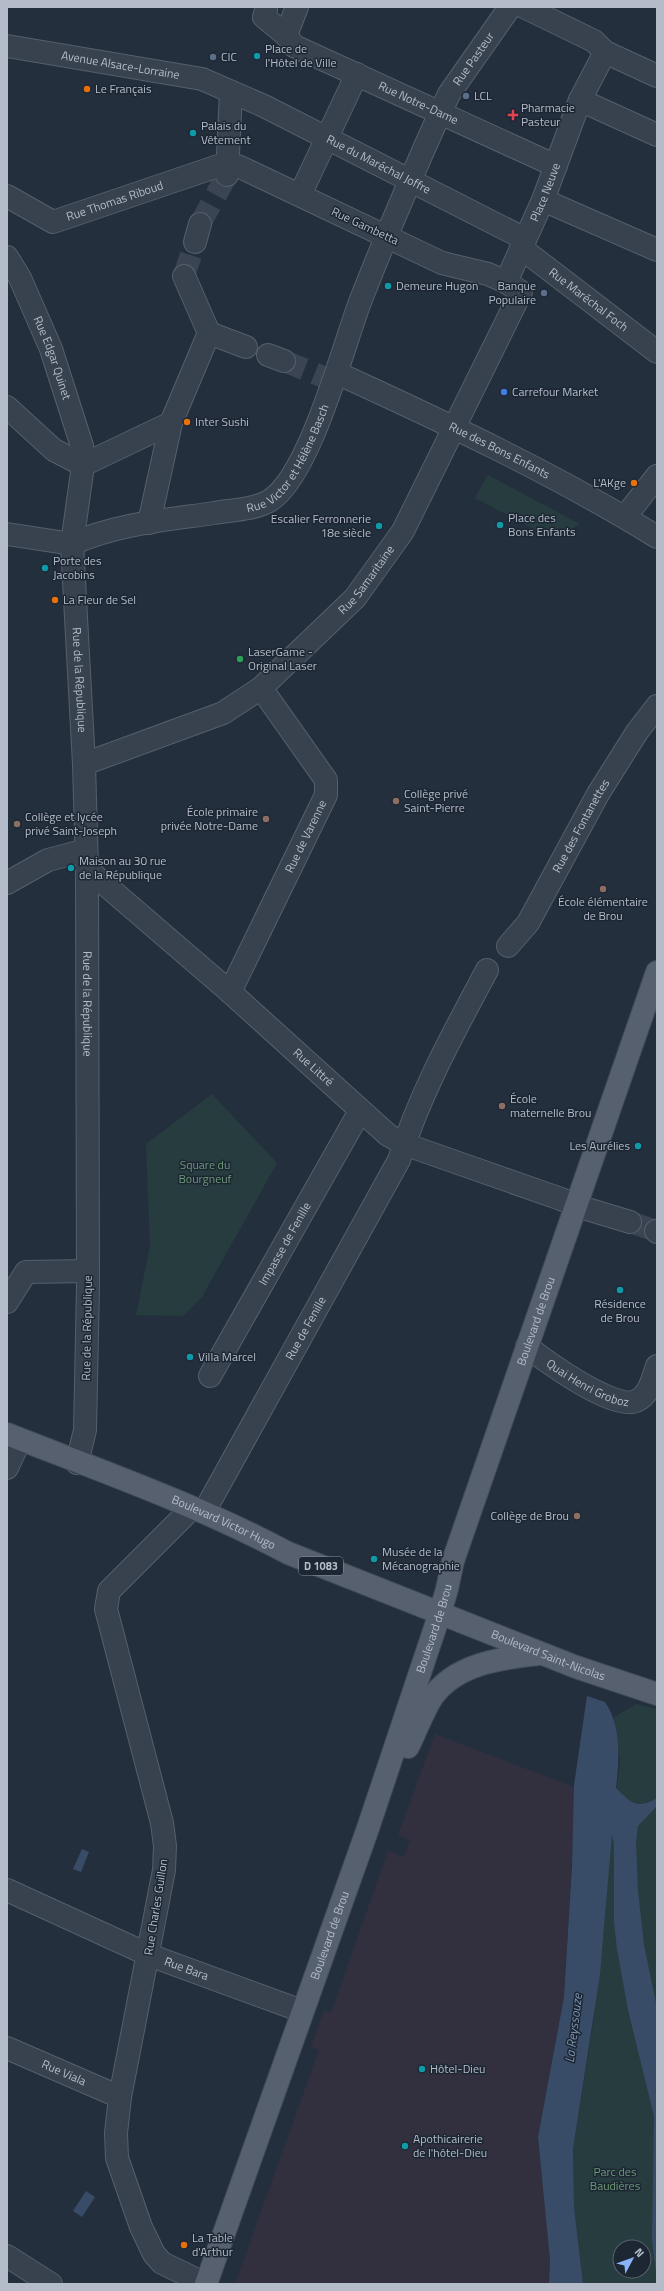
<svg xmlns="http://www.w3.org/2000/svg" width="664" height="2291" font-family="'Titillium Web',sans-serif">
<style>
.medical{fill:#32303f}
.green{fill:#263c3f;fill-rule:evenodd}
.water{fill:#394c67}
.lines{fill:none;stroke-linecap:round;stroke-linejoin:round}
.minor-tunnel{stroke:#3a4453;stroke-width:22;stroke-dasharray:22 11;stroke-linecap:butt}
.minor-casing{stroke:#565f6c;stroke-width:24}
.major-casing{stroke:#414a57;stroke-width:24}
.minor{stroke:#38414e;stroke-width:22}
.major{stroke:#56606e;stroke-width:22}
.culture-dot{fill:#0f9aa8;stroke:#1d2633;stroke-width:1.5}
.service-dot{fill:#5c6f8a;stroke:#1d2633;stroke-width:1.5}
.food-dot{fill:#e8710a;stroke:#1d2633;stroke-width:1.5}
.health-dot{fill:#e0444e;stroke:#1d2633;stroke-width:1.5}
.shop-dot{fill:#3f7fe0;stroke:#1d2633;stroke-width:1.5}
.leisure-dot{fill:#2e9e5b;stroke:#1d2633;stroke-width:1.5}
.education-dot{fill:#8d6e63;stroke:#1d2633;stroke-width:1.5}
.labels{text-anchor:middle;stroke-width:3;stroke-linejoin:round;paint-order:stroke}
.shield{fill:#1d2633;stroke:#878f9c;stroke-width:1}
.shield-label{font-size:11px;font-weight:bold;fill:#b4bcc9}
.poi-label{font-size:12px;fill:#b4bcc9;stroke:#1d2633;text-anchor:start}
.street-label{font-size:12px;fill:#b4bcc9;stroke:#1d2633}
.park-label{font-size:12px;fill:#6b9a76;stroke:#1d2633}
.water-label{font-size:13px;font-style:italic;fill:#7c92b1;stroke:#1d2633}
</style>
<rect width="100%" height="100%" fill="#242f3e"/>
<!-- medical -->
<path class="medical" d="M435,1734L576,1788L564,1997L538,2137L550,2260L549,2284H235L319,2050L311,2047L324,2010L331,2013L388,1851L404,1857L410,1840L398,1835Z"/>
<!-- green -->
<path class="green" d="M488,475L580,524L569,531L549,537L475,498Z
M212,1094L277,1163L202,1297L183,1316L136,1315L150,1246L146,1144Z
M636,1704L657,1709V2284H583L574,2207L573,2149L593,2023L603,1937L610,1843L620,1760L614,1717ZM620,2247H644V2271H620Z"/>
<!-- water -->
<path class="water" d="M587,1696L605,1702C622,1726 619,1760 616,1788C631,1803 637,1810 657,1798V1806L638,1826L636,1842L638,1891L644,1945L657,2008V2280L652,2241L654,2116L628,2010L617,1949L614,1922V1844L612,1834L600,1974L573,2149L574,2207L583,2284H549L550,2260L538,2137L564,1997L572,1866L574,1785Z
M82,1849L89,1852L81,1872L73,1869Z
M86,2191L95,2197L82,2217L73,2211Z"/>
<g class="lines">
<!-- minor-tunnel -->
<path class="minor-tunnel" d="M200,224L227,175
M184,276L195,242
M284,361L326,378
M630,1222L656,1231"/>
<defs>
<g id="minor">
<path d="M524,7L594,41L605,52L657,76"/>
<path id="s1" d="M266,10L264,17L286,35L294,46L556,166"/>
<path d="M286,35L297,7"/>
<path id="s2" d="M7,46L202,79L264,106L525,239"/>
<path d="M580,100L657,135"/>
<path d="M227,175L231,92"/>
<path d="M300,195L357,74"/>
<path id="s3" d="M7,196L53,222L227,163"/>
<path d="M543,200L657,250"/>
<path d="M195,242L200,224"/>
<path id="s4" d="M521,248L657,352"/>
<path id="s5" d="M7,257L20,278L51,349L82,446L83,465L72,544L84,764L87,869L88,1286L85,1430L77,1463"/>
<path id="s6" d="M506,282L543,200L580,100L605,52"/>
<path d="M209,333L246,347"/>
<path d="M268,355L284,361"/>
<path id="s7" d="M337,373C446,423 555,474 657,537"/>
<path d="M7,407L54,450L83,465"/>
<path d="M83,465L171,423"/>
<path d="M625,517L657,476"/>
<path d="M149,523L171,423L209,333L184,276"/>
<path d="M7,534L72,544"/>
<path id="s8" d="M72,544C116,524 167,520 214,513C231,510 253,510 269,501C309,478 343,347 360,302C385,238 412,175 440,113L449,94L510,7"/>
<path id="s9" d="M84,764L223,713L261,688L355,598L403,531L521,292L506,282L488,274L442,263L240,167L227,163"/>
<path id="s10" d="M87,869L230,992L388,1135L404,1144L561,1199L577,1206L630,1222"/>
<path d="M7,883L48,860L86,850"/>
<path id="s11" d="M508,946L528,923L598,794L637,732L657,706"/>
<path id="s12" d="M230,992L326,795V780L261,688"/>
<path d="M656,1231L657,1232"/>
<path d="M7,1302L26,1272L88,1271"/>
<path id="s13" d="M527,1346C544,1361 615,1411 636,1401C650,1395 652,1379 657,1366"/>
<path id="s14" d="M210,1376L360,1111"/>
<path d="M7,1468L20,1440"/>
<path d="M192,1508L109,1591L106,1609L162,1823L165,1846L164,1870L120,2097L116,2133L117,2158L141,2227L154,2254L162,2263L206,2284"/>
<path id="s15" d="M204,1512L399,1160C420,1093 454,1032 487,970"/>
<path id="s16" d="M7,1890L149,1955L302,2011"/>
<path id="s17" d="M7,2048L120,2097"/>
<path d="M7,2256L51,2284"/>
</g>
<g id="major">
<path id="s18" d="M7,1434C101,1471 198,1505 288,1553L576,1667L657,1694"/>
<path d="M408,1747C416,1731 422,1714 431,1699C454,1664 501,1658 539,1654"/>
<path id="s19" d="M206,2284L367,1831L440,1613L447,1589L453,1561L657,972"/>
</g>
</defs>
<!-- minor casing -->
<use href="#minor" class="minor-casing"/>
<!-- major casing -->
<use href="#major" class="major-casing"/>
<!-- minor -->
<use href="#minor" class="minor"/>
<!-- major -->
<use href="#major" class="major"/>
</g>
<!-- markers -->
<g class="culture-dot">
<circle cx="257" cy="56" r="4"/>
<circle cx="193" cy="133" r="4"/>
<circle cx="388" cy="286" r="4"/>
<circle cx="500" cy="525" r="4"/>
<circle cx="379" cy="526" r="4"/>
<circle cx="45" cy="568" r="4"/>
<circle cx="71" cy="868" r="4"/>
<circle cx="638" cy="1146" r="4"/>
<circle cx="620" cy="1290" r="4"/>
<circle cx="190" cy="1357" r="4"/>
<circle cx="374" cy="1559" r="4"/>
<circle cx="422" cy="2069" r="4"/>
<circle cx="405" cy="2146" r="4"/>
</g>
<g class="service-dot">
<circle cx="213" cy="57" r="4"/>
<circle cx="466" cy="96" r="4"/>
<circle cx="544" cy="293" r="4"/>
</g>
<g class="food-dot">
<circle cx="87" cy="89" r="4"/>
<circle cx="187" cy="422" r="4"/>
<circle cx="634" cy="483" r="4"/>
<circle cx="55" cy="600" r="4"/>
<circle cx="184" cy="2245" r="4"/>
</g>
<path class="health-dot" d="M511 109h4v4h4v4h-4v4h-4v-4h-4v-4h4z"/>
<circle class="shop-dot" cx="504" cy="392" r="4"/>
<circle class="leisure-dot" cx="240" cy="659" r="4"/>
<g class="education-dot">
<circle cx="396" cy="801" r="4"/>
<circle cx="266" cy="819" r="4"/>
<circle cx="17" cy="824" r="4"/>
<circle cx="603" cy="889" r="4"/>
<circle cx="502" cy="1106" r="4"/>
<circle cx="577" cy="1516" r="4"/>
</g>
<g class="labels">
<!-- shield labels -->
<rect class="shield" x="299" y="1557" width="44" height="18" rx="3"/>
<g class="shield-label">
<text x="321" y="1570">D 1083</text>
</g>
<!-- poi labels -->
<g class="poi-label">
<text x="265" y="53">Place de<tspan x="265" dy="14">l'Hôtel de Ville</tspan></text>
<text x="221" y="61">CIC</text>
<text x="95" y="93">Le Français</text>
<text x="474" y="100">LCL</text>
<text x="521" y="112">Pharmacie<tspan x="521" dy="14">Pasteur</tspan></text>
<text x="201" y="130">Palais du<tspan x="201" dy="14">Vêtement</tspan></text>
<text x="396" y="290">Demeure Hugon</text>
<text x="536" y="290" text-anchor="end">Banque<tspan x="536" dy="14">Populaire</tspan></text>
<text x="512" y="396">Carrefour Market</text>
<text x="195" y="426">Inter Sushi</text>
<text x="626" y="487" text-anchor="end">L'AKge</text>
<text x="508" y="522">Place des<tspan x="508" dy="14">Bons Enfants</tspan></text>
<text x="371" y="523" text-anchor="end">Escalier Ferronnerie<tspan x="371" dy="14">18e siècle</tspan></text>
<text x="53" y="565">Porte des<tspan x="53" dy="14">Jacobins</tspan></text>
<text x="63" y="604">La Fleur de Sel</text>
<text x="248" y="656">LaserGame -<tspan x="248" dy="14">Original Laser</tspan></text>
<text x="404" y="798">Collège privé<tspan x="404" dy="14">Saint-Pierre</tspan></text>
<text x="258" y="816" text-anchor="end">École primaire<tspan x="258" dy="14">privée Notre-Dame</tspan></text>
<text x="25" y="821">Collège et lycée<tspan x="25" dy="14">privé Saint-Joseph</tspan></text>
<text x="79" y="865">Maison au 30 rue<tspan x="79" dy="14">de la République</tspan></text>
<text x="603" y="906" text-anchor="middle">École élémentaire<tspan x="603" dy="14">de Brou</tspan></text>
<text x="510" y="1103">École<tspan x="510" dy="14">maternelle Brou</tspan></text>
<text x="630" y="1150" text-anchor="end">Les Aurélies</text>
<text x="620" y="1308" text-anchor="middle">Résidence<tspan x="620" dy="14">de Brou</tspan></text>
<text x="198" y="1361">Villa Marcel</text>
<text x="569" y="1520" text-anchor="end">Collège de Brou</text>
<text x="382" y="1556">Musée de la<tspan x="382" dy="14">Mécanographie</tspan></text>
<text x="430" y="2073">Hôtel-Dieu</text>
<text x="413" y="2143">Apothicairerie<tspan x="413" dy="14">de l'hôtel-Dieu</tspan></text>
<text x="192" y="2242">La Table<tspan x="192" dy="14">d'Arthur</tspan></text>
</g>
<!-- street labels -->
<g class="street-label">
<text dy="4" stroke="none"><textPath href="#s8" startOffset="693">Rue Pasteur</textPath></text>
<text dy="4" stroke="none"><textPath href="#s2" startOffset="115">Avenue Alsace-Lorraine</textPath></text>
<text dy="4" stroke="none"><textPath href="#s1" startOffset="186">Rue Notre-Dame</textPath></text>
<text dy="4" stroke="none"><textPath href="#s2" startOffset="394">Rue du Maréchal Joffre</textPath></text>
<text dy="4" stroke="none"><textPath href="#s6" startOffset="98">Place Neuve</textPath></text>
<text dy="4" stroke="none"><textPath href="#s3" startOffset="118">Rue Thomas Riboud</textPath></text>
<text transform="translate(365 226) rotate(25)" y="4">Rue Gambetta</text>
<text dy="4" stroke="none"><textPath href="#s4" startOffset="85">Rue Maréchal Foch</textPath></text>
<text dy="4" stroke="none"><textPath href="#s5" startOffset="111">Rue Edgar Quinet</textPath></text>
<text dy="4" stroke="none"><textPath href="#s7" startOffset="180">Rue des Bons Enfants</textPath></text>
<text dy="4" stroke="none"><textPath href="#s8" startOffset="247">Rue Victor et Hélène Basch</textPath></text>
<text dy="4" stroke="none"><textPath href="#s9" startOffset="345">Rue Samaritaine</textPath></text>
<text dy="4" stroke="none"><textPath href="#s5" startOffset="439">Rue de la République</textPath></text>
<text dy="4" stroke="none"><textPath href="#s11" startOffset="141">Rue des Fontanettes</textPath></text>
<text dy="4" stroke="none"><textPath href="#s12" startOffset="173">Rue de Varenne</textPath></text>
<text dy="4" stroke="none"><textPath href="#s5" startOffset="763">Rue de la République</textPath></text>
<text dy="4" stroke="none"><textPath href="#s10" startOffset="301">Rue Littré</textPath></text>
<text dy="4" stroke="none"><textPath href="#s14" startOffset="152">Impasse de Fenille</textPath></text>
<text dy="4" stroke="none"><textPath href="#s19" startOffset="1018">Boulevard de Brou</textPath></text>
<text transform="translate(87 1328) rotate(-89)" y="4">Rue de la République</text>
<text dy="4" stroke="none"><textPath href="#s15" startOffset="210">Rue de Fenille</textPath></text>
<text dy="4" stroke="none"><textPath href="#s13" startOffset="72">Quai Henri Groboz</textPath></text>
<text dy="4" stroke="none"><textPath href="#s18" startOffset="234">Boulevard Victor Hugo</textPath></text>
<text dy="4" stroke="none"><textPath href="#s19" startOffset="694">Boulevard de Brou</textPath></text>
<text dy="4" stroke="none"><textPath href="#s18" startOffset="585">Boulevard Saint-Nicolas</textPath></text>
<text transform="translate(156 1907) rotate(-81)" y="4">Rue Charles Guillon</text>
<text dy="4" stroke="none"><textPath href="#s19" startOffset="370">Boulevard de Brou</textPath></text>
<text dy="4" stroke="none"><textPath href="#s16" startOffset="196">Rue Bara</textPath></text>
<text dy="4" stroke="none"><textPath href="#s17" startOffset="62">Rue Viala</textPath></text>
</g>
<!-- park labels -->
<g class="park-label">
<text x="205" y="1169">Square du<tspan x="205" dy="14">Bourgneuf</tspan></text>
<text x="615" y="2176">Parc des<tspan x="615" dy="14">Baudières</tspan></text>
</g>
<!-- water labels -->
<g class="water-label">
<text transform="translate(573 2028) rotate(-83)" y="5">La Reyssouze</text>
</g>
</g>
<!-- border -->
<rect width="664" height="2291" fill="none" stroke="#b4bcc9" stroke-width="16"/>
<!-- north arrow -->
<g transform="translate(632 2259) rotate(49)"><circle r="19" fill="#1d2633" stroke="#59626f"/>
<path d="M0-3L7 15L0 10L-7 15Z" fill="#8ab4f8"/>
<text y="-6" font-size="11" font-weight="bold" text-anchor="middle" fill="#b4bcc9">N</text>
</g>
</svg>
